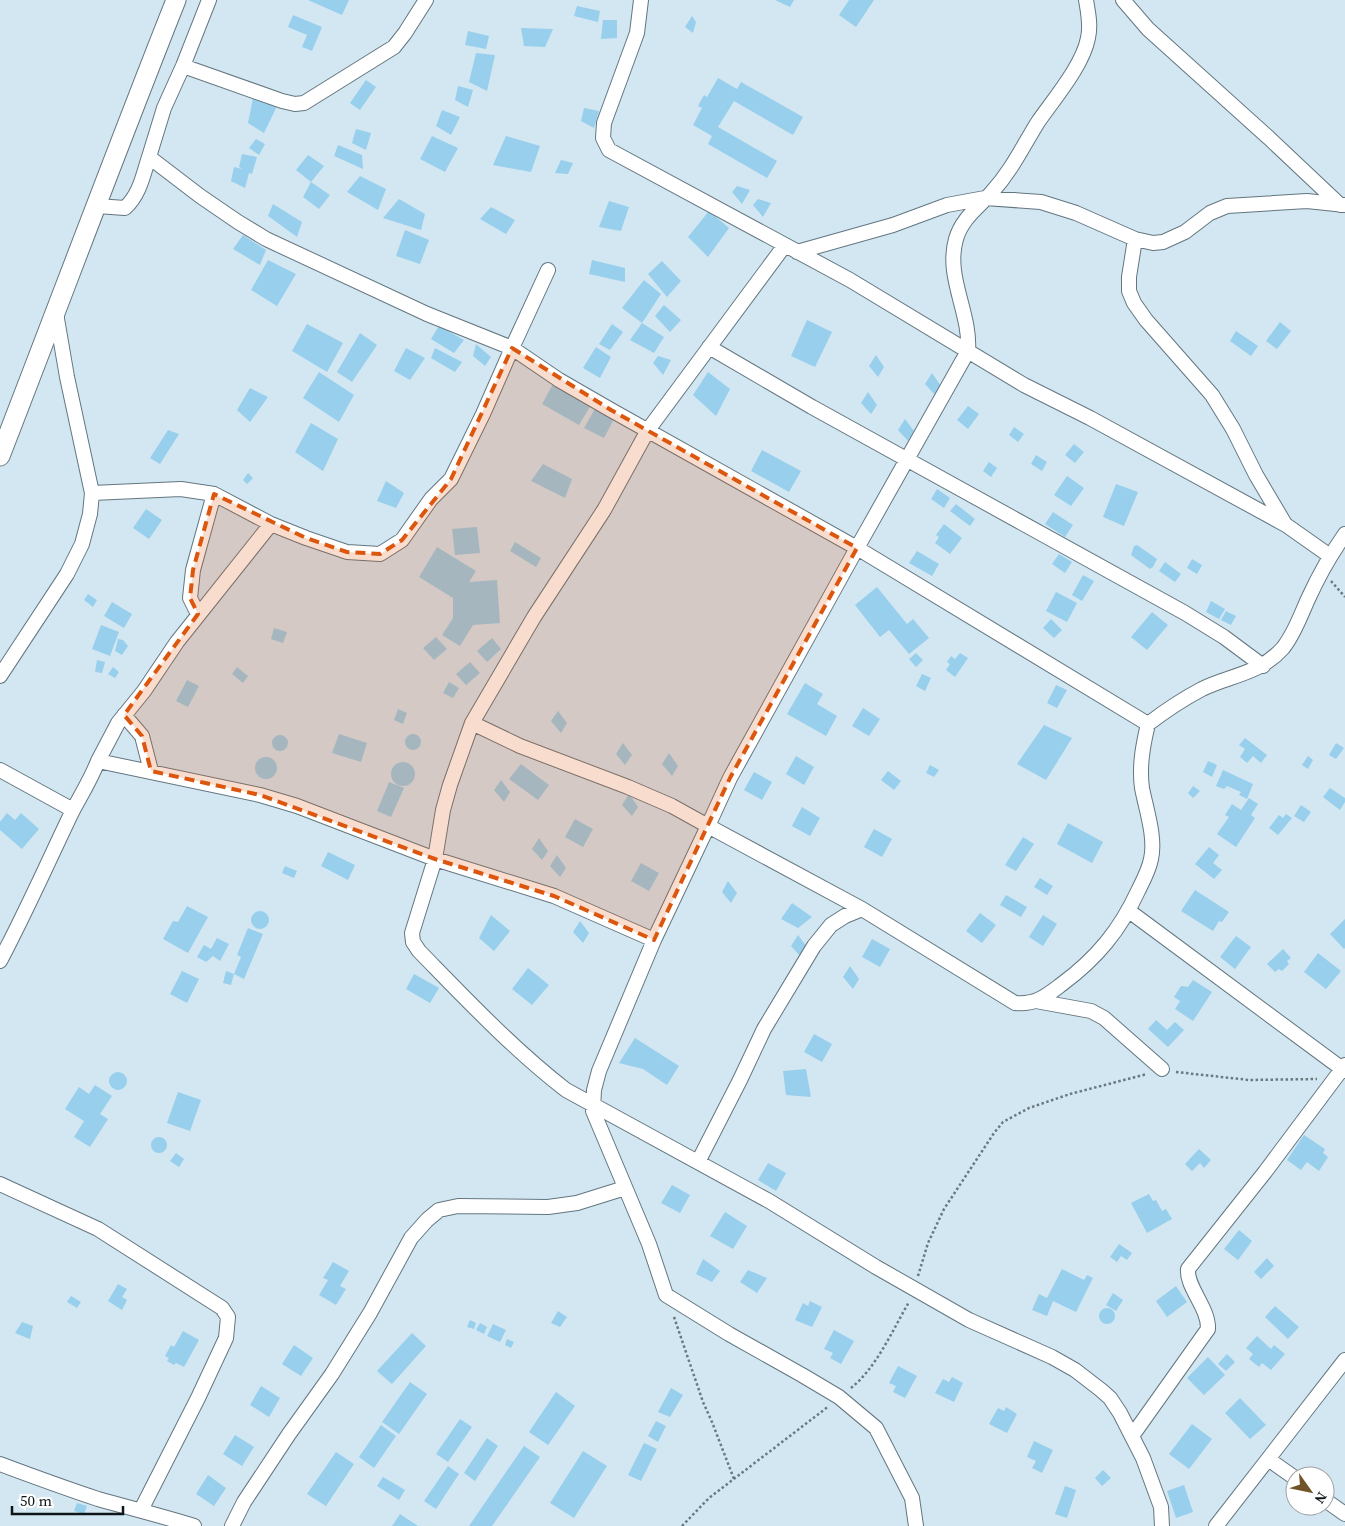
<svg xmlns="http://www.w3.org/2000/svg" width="1345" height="1526" font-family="'Source Serif 4',serif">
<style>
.building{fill:#98cfec}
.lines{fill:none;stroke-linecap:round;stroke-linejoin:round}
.street-casing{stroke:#637680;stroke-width:16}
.secondary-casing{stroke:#637680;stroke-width:21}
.path{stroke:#6a787f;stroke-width:2.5;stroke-dasharray:2.5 2.5;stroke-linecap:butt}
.street{stroke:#fff;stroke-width:14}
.secondary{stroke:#fff;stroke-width:19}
.marked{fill:#dd560d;fill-opacity:0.2;stroke:#dd560d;stroke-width:4;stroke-dasharray:10 6;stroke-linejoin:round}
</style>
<rect width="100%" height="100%" fill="#d2e7f2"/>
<!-- building -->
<path class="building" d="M308,0H349L342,15Z
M775,0H794L790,7Z
M849,0H874L856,27L839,15Z
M577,6L600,11L598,22L574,16Z
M293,15L322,27L312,51L302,47L307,35L288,27Z
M692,16L696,22L693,33L685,27Z
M603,20H617V38L601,39Z
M521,28L553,29L545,47L524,46Z
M468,31L489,36L486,49L465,45Z
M476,53L495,55L487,91L469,82Z
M718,78L737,89L741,82L803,117L793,135L734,101L718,127L777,161L767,178L708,144L712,136L693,125L702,108L698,106L704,95L707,97Z
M366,80L376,87L360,110L350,103Z
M458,86L473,90L468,107L455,100Z
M253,98L278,104L264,133L248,123Z
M584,108L599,111L594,128L581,121Z
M442,110L460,117L451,135L436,126Z
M356,129L371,133L366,150L352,143Z
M432,136L458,148L445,172L420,159Z
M506,136L540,146L531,172L493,165Z
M256,139L265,144L259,155L249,148Z
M338,145L362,155L363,169L334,156Z
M242,154L257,157L252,174L249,173L245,188L231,181L234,167L242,169L239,167Z
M308,155L324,166L311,182L296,170Z
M561,160L573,163L568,174L555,173Z
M360,176L386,189L378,210L347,192Z
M311,182L330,195L319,209L303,197Z
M737,186L750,190L742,204L732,192Z
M399,199L425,214L421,230L383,218Z
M758,199L771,203L763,217L753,205Z
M609,201L629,207L621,231L599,227Z
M273,204L302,222L297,237L268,216Z
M491,207L515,220L506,234L480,219Z
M709,211L729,228L708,257L688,237Z
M405,230L429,240L420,264L396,256Z
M243,235L266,250L260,265L233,249Z
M268,260L296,274L277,306L251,290Z
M592,260L625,268V282L589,274Z
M662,261L681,281L667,297L648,274Z
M644,280L661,294L642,323L622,308Z
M664,305L681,320L670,332L655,316Z
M807,320L832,332L815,367L791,356Z
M1280,322L1291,331L1277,349L1266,341Z
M642,323L664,337L654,353L630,340Z
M307,324L343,343L327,372L292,351Z
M612,324L623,332L610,350L599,344Z
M439,326L464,340L454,353L431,339Z
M1236,331L1258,346L1251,356L1230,341Z
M360,333L377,345L352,382L337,372Z
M476,344L491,357L485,366L473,356Z
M596,347L611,357L600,378L583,368Z
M406,348L425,358L410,380L394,371Z
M435,348L462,362L455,372L431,358Z
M876,355L884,367L878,377L869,366Z
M658,356L671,360L663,375L653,363Z
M319,372L354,395L339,422L303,398Z
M708,372L730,389L716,416L693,395Z
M932,373L941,386L935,395L925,384Z
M553,384L591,405L579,425L542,404Z
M250,388L268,397L250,422L237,410Z
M868,392L877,405L871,414L861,403Z
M968,406L979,414L968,429L957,420Z
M596,407L614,419L604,438L584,428Z
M905,419L914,431L908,441L898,430Z
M311,423L338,439L323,471L295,452Z
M1014,427L1024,434L1018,442L1009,435Z
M168,430L179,434L160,464L150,458Z
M1074,444L1084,452L1075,463L1065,455Z
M762,450L801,471L789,492L751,471Z
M1036,455L1047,462L1042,471L1031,464Z
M989,462L997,468L991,477L983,471Z
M543,464L572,479L565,498L531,481Z
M248,473L253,478L247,484L243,480Z
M1067,476L1084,488L1071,506L1054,495Z
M386,481L404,493L396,508L377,501Z
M1116,484L1138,492L1124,526L1103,517Z
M937,489L950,498L944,508L931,499Z
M956,504L975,519L970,526L950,511Z
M146,509L162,520L149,539L133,528Z
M1053,512L1073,525L1065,537L1045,524Z
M944,524L962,538L950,554L935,543L939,537L936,535Z
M477,527L480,553L455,555L452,529Z
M515,542L541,558L536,567L510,551Z
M1137,545L1157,559L1153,567L1150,569L1131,555L1134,546Z
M437,547L476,571L469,582L497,580L500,623L473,625L460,646L442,635L453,618V598L419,577Z
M917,551L939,564L932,576L909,563Z
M1059,554L1072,562L1065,573L1052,564Z
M1192,559L1202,565L1197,574L1187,568Z
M1165,562L1181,574L1175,582L1159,571Z
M1083,575L1094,581L1082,601L1072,595Z
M877,587L907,624L913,619L929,638L909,654L889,630L880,637L855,605Z
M1056,592L1077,603L1067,622L1046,611Z
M88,594L97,600L93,607L84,600Z
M1211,601L1225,609L1219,619L1206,612Z
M112,602L132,614L124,628L104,616Z
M1226,611L1236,616L1231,625L1221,620Z
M1152,612L1168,625L1147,650L1131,637Z
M1051,619L1062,630L1054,638L1043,628Z
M101,625L119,632L110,656L92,649Z
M274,628L287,632L283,643L271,639Z
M436,637L447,649L434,660L423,648Z
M492,638L501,649L487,662L477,651Z
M118,639L123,640L128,646L122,655L115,651Z
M916,653L923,660L916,667L909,659Z
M960,653L968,658L955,677L946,670L950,664L947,662L951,656L955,659Z
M97,660L105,662L102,673L95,672Z
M470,662L480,673L466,685L456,674Z
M113,667L119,672L115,678L108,674Z
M237,667L248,676L243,683L232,674Z
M922,674L931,678L925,691L916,686Z
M187,680L199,686L188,707L176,701Z
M449,682L459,688L453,698L443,693Z
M805,683L823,694L817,704L837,716L826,736L787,714Z
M1056,685L1067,690L1057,708L1047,703Z
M863,708L880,719L869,736L852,726Z
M398,709L407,713L403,724L394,720Z
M558,711L567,723L561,733L551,721Z
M1044,725L1072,738L1046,780L1017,764Z
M339,734L367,743L361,762L332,753Z
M405 742a8 8 0 1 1 16 0a8 8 0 1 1-16 0Z
M272 743a8 8 0 1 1 16 0a8 8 0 1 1-16 0Z
M1245,738L1267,755L1261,763L1253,756L1247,763L1240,757L1245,749L1239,745Z
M623,743L632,755L625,765L616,754Z
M1336,743L1344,748L1336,759L1329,755Z
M669,753L678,766L672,776L662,764Z
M796,756L814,767L804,785L786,774Z
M1308,756L1313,760L1308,769L1302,765Z
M255 768a11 11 0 1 1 22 0a11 11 0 1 1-22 0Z
M1208,761L1217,765L1212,777L1203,772Z
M391 774a12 12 0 1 1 24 0a12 12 0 1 1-24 0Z
M521,764L549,785L538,800L509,779Z
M930,765L939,770L934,777L926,773Z
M1223,770L1253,784L1247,799L1239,795L1241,792L1227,786L1224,789L1216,786Z
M888,771L901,781L894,790L881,780Z
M754,772L772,782L762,800L744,790Z
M501,780L510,792L504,802L494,790Z
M389,782L404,788L391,817L377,811Z
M1193,786L1200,791L1193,798L1188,793Z
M1330,788L1345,798V802L1340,810L1323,797Z
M629,794L638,807L632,816L622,805Z
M1249,798L1258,804L1251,815L1255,818L1236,847L1217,834L1229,817L1225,815L1232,804L1241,810Z
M1301,805L1311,812L1304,822L1294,816Z
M802,807L820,818L810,836L792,826Z
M7,813L15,820L21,813L39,829L22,849L0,830V822Z
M1286,814L1292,818L1278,835L1269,828L1279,815L1283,818Z
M575,819L593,829L583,847L565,837Z
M1068,823L1103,842L1092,863L1057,844Z
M874,829L892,839L882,857L864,847Z
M1023,837L1034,844L1016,871L1005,865Z
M539,838L548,851L542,860L532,849Z
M1209,847L1219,855L1213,863L1222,870L1214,879L1195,864Z
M328,852L355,865L348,880L321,866Z
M557,855L566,868L560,877L550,866Z
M641,863L659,873L649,891L631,881Z
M285,866L297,871L294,878L282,873Z
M1040,878L1053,886L1047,895L1034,887Z
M728,881L737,893L731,903L722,892Z
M1195,890L1229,912L1222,922L1219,921L1213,931L1181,911Z
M1006,895L1027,907L1021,917L1000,905Z
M792,903L812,917L798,928L781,919Z
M187,906L208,917L188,953L163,939L173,921L178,922Z
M251 920a9 9 0 1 1 18 0a9 9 0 1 1-18 0Z
M980,913L996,925L982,943L966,931Z
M491,915L510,931L494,951L479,938Z
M1043,915L1057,924L1043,946L1029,937Z
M1345,919V948L1344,949L1330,934Z
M580,921L589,933L583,943L573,932Z
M248,928L263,934L244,979L234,974L241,957L237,955Z
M798,935L807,947L801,957L791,946Z
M1236,936L1251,947L1235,969L1220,957Z
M217,938L229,944L220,961L213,956L206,962L197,957L204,945L211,949Z
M872,939L890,949L880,967L862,957Z
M1283,949L1291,958L1287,961L1289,964L1282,971L1279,969L1275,972L1267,964Z
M1318,953L1341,971L1326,989L1304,972Z
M850,966L859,979L853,989L843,977Z
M528,968L549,985L532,1005L512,989Z
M182,971L199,979L187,1003L170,994Z
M226,971L234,974L231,985L223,983Z
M414,974L439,988L430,1003L406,989Z
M1193,980L1212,992L1193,1021L1175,1009L1180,1001L1174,997L1181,986L1188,987Z
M1156,1020L1167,1030L1175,1022L1184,1030L1168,1047L1148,1029Z
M814,1034L832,1044L822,1062L804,1052Z
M635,1038L679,1066L667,1085L643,1069L619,1063Z
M806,1069L811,1097L786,1095L783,1071Z
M109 1081a9 9 0 1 1 18 0a9 9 0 1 1-18 0Z
M95,1085L112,1096L100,1114L108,1119L90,1147L74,1137L84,1121L65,1109L79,1087L89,1094Z
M178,1092L201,1100L190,1131L167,1123Z
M1304,1135L1325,1149L1323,1153L1328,1157L1319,1171L1307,1162L1301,1170L1287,1160Z
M151 1145a8 8 0 1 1 16 0a8 8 0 1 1-16 0Z
M1199,1149L1211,1160L1204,1168L1200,1163L1192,1171L1185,1164Z
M176,1153L184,1159L179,1167L170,1161Z
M768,1163L786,1173L776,1191L758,1180Z
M672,1185L690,1195L680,1213L661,1203Z
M1149,1194L1153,1201L1156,1200L1162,1211L1166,1209L1172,1219L1147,1233L1131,1203Z
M725,1212L747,1226L733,1249L710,1236Z
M1239,1230L1252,1241L1238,1260L1224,1249Z
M1119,1244L1132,1253L1127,1260L1121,1256L1117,1262L1110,1257Z
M1267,1258L1274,1266L1261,1279L1254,1272Z
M703,1259L720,1271L712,1282L696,1274Z
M333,1262L349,1271L340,1286L346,1289L336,1305L319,1295L328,1280L323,1278Z
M1062,1269L1084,1280L1087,1275L1093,1278L1076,1312L1053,1301L1047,1316L1032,1310L1039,1294L1047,1298Z
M748,1270L767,1278L757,1293L740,1282Z
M118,1284L127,1289L122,1297L127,1300L122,1310L108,1301Z
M1176,1286L1187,1302L1167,1317L1156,1301Z
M1113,1293L1123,1300L1116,1311L1106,1305Z
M71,1296L81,1302L77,1308L67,1302Z
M810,1301L822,1307L812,1327L795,1320L803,1303L808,1306Z
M1275,1306L1299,1327L1288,1339L1265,1317Z
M1099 1316a8 8 0 1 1 16 0a8 8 0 1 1-16 0Z
M558,1311L567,1317L560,1327L551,1323Z
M470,1320L476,1323L474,1329L467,1327Z
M22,1322L33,1326L30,1339L15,1333Z
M480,1323L487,1327L484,1334L476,1330Z
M493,1324L506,1330L500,1342L487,1336Z
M834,1330L854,1341L841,1364L830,1358L833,1353L824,1349Z
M183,1331L199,1340L184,1367L176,1363L174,1365L167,1361L169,1358L165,1356L171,1345L174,1347Z
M412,1333L426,1346L392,1384L377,1371Z
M1257,1336L1271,1349L1274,1345L1285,1354L1271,1370L1262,1363L1259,1367L1249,1359L1253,1354L1246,1348Z
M507,1339L514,1342L511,1348L505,1345Z
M294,1345L313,1358L301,1376L282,1364Z
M1227,1354L1235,1362L1226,1371L1218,1364Z
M1208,1357L1225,1375L1204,1395L1187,1378Z
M898,1366L917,1376L905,1398L893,1392L896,1386L889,1383Z
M952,1377L963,1383L954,1402L935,1393L943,1379L949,1382Z
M410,1382L427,1394L399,1434L382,1422Z
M261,1386L280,1398L269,1417L250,1405Z
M671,1388L683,1395L670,1417L658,1412Z
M556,1392L575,1406L548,1445L529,1432Z
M1240,1398L1266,1425L1250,1439L1225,1413Z
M1006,1407L1017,1414L1007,1433L989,1424L998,1408L1004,1411Z
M460,1419L472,1427L448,1462L436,1454Z
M656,1421L666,1426L658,1442L648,1436Z
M1192,1424L1212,1439L1189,1469L1169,1454Z
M381,1425L396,1436L374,1468L359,1457Z
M235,1435L254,1447L242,1466L223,1454Z
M487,1438L498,1446L475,1481L464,1473Z
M1034,1441L1053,1450L1042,1473L1032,1468L1036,1461L1027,1457Z
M644,1443L657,1449L641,1481L628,1475Z
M524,1446L540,1457L492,1526H469Z
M583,1451L607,1466L574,1518L550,1503Z
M336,1452L354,1464L326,1506L307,1494Z
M448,1466L459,1474L436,1509L424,1501Z
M1103,1470L1111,1478L1102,1486L1095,1478Z
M208,1475L226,1488L214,1506L196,1494Z
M383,1477L405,1490L399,1500L377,1486Z
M1184,1485L1193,1512L1176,1518L1167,1491Z
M1065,1486L1076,1490L1067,1518L1055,1514Z
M77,1503L87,1506L84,1514L74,1511Z
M400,1514L418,1526H392Z"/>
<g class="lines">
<defs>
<path id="street" d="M641,0L637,33L604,123L603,138L609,150L850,280L1024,385L1090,418L1286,525L1330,556
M1123,0L1148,29L1269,138L1340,205
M183,66L282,101L295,104L304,103L394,47L405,33L426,0
M149,157L164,108L183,66L209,0
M97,206L125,208C140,194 143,175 149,157L200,196L238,222L266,239L427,314L512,348L548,270
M1135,239L1129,277V291L1134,303L1146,320L1212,395L1233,429L1256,475L1285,524
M785,245L648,430L604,510L534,617L472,723L450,785L443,810L435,859L412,933L413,942L419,951C466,999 513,1049 566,1090L769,1201L876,1267L969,1320L1052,1357L1075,1370L1101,1390L1110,1398L1120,1413L1143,1458L1161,1507L1162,1526
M797,252L893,225L947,205L985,198L1041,202L1076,213L1135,239L1153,243L1163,242L1185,232L1210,213L1227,206L1307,201L1345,205
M709,347L812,407L1185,613L1224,637L1263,666
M92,493L181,489L214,494L271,524L306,538L347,552L380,554L402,540L431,499L451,479L483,414L512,348L559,380L611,410L857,548L1148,724
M198,614L190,598L193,570L214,494
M0,676L67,574L82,544L90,514L92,493L67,377L56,313
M124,715L142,736L151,771
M472,723L520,746L628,787L672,806L708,826L730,778L857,548L968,351C971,313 945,277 956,239C962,218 979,207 992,192C1012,170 1023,146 1038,122C1054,99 1083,65 1088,38C1091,25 1088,12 1086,0
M98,761L118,723L144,691L177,642L271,524
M0,770L73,810
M1129,911L1345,1071
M0,961C26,912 48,862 72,812C81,795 91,779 98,761L260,795L297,806L435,859L554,896L654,940
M1036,1001L1091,1011L1104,1018L1162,1069
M698,1162L740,1080L764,1029L814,946L831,925L845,916L862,909
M0,1184L98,1229L222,1308L228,1317L226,1338L198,1398L141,1510
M1132,1436L1208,1329C1209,1308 1186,1287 1188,1269L1265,1172L1345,1065
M1268,1459L1295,1478
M0,1464C32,1476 65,1488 98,1499C130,1508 162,1516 194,1526
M1325,1500L1345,1514
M232,1526L244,1502L289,1434L332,1374L370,1313L411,1238L427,1220L439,1210L458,1206L548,1207L577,1203L625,1188
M916,1526L912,1498L876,1428L839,1397L802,1375L729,1334L666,1295L649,1244L593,1111L594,1090L599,1071L654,940L708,826L862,909L1015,1003C1036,1005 1046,996 1062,984C1097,958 1120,930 1138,891C1143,881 1149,870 1151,859C1156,838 1146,809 1142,788C1139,766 1143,745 1148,724C1165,711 1183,699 1202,689C1231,675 1260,674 1283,648C1295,633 1301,614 1309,597C1319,575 1331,554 1345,534
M1216,1526L1345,1360"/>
<path id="secondary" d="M0,456C59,304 116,151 176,0"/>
</defs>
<!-- street casing -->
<use href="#street" class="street-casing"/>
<!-- secondary casing -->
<use href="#secondary" class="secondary-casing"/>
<!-- path -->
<path class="path" d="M1331,581L1345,597
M1176,1072L1249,1080L1317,1079
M918,1276L928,1243L944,1209L994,1133L1003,1122L1029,1108L1070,1094L1147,1074
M674,1317L703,1402L712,1422L734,1479
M851,1388C877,1367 892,1331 909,1302
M682,1526L709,1498L829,1406"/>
<!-- street -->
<use href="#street" class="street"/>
<!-- secondary -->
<use href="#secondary" class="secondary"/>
</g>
<!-- marked area -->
<path class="marked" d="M512,348L611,410L857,548L730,778L654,940L554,896L435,859L260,795L151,771L142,736L124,715L198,614L190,598L193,570L214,494L306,538L347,552L380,554L402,540L451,479Z"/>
<!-- north arrow -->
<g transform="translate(1310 1491) rotate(123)"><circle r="24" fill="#ffffff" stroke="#9fa2a3"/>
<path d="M0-4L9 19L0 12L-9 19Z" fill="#705427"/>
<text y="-8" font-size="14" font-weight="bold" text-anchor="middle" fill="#0f161a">N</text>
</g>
<!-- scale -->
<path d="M12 1506v8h111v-8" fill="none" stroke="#0f161a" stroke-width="2.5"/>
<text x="20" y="1506" font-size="15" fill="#0f161a" stroke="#ffffff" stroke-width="4" paint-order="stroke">50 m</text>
</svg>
